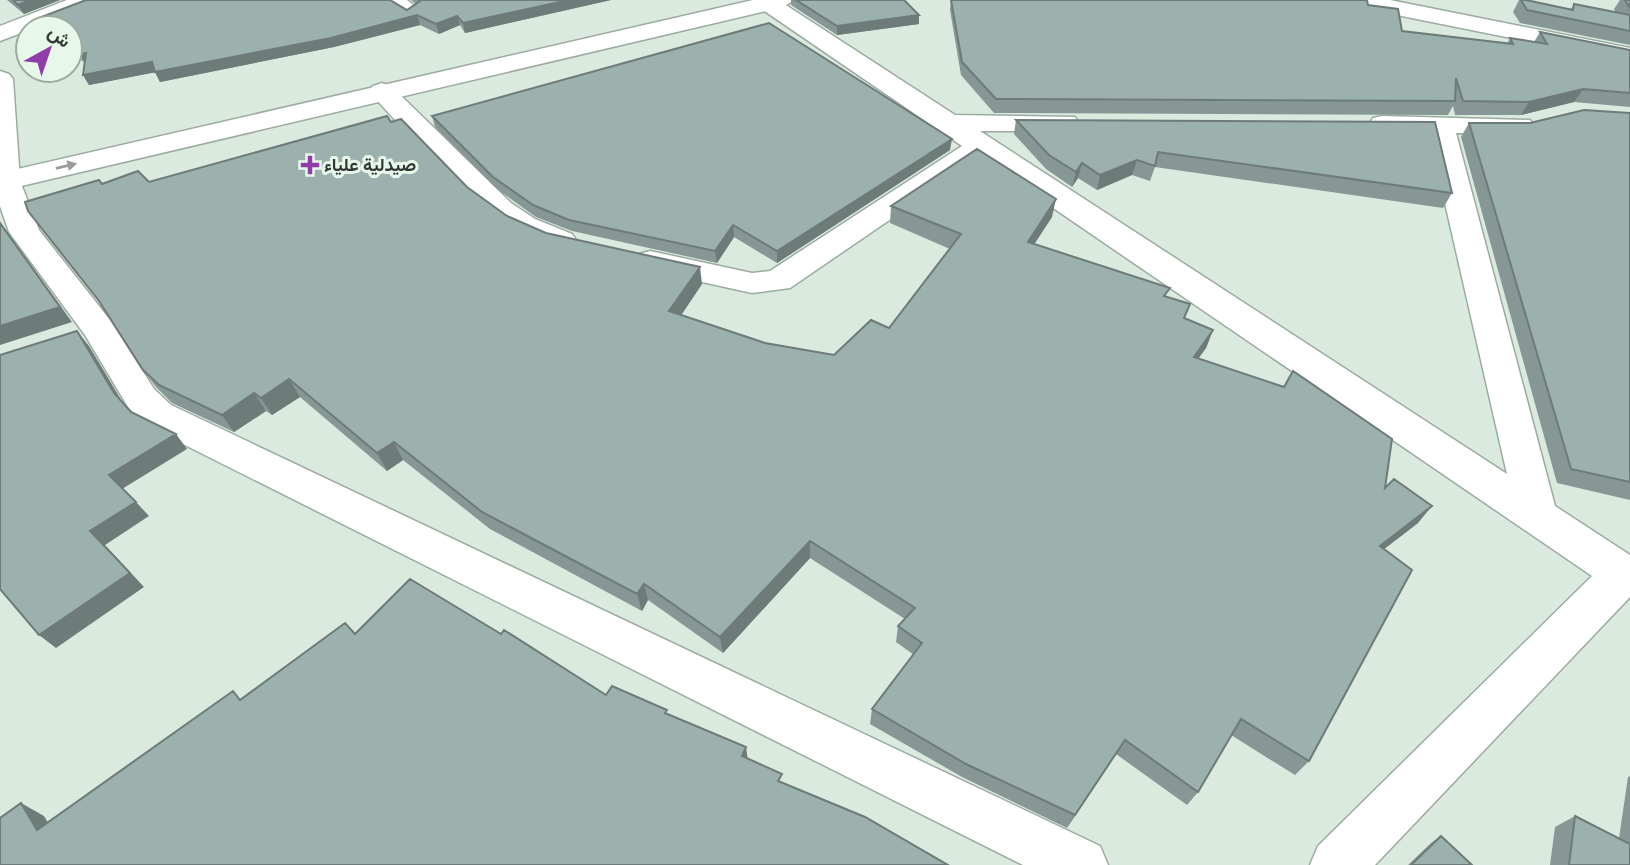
<svg xmlns="http://www.w3.org/2000/svg" width="1630" height="865" font-family="Karla,Vazirmatn,sans-serif">
<style>
.lines{fill:none;stroke-linecap:round;stroke-linejoin:round}
.minor-casing{stroke:#9caba0;stroke-width:3}
.secondary-casing{stroke:#9caba0;stroke-width:3}
.minor{fill:#fff;fill-rule:evenodd}
.secondary{fill:#fff;fill-rule:evenodd}
.wall{fill:#869795}
.shaded-wall{fill:#6d7b79}
.building{fill:#9cb0ad;stroke:#6d7b79;stroke-width:2}
.oneway{fill:#989c99}
.poi-dot{fill:#903cab;stroke:#e7f8eb;stroke-width:2.5}
.labels{text-anchor:middle;stroke-width:6;stroke-linejoin:round;paint-order:stroke}
.far-poi-label{font-size:18px;font-weight:bold;fill:#323833;stroke:#e7f8eb;text-anchor:start}
</style>
<rect width="100%" height="100%" fill="#daeade"/>
<g class="lines">
<defs>
<path id="minor" d="M67,0H98L95,5L0,41V26Z
M380,0H407L420,10L409,17Z
M759,0H778L955,115L1075,117L1079,123L1075,129L1066,131H980L1507,474L1429,133L1373,130L1369,124L1373,118L1382,116L1530,120L1534,126L1530,132L1521,134L1456,133L1555,506L1630,555V597L1375,865H1310L1318,846L1592,576L980,158L790,288L752,293L639,268L634,261L639,254L650,251L752,273L770,271L962,146L760,8L757,3Z
M1346,0H1390L1630,48V62L1357,7Z
M0,71L9,74L13,79L20,181L39,230L110,320L154,389L171,405L1100,846L1108,865H1023L145,425L128,407L85,335L9,232L0,206Z
M382,83L391,86L511,203L535,219L572,234L577,241L572,248C515,262 411,136 373,96L369,91L373,86Z"/>
<path id="secondary" d="M753,0H794L783,7L0,191V173Z"/>
</defs>
<!-- minor casing -->
<use href="#minor" class="minor-casing"/>
<!-- secondary casing -->
<use href="#secondary" class="secondary-casing"/>
<!-- minor -->
<use href="#minor" class="minor"/>
<!-- secondary -->
<use href="#secondary" class="secondary"/>
</g>
<!-- wall -->
<path class="wall" d="M7,0H60L24,14Z
M411,0H611L465,33L460,25L439,34L420,25L334,47L160,82L155,72L89,85L83,75L85,63L70,51V28H42L36,19L407,10L416,4Z
M791,0H904L919,24L837,35L791,5Z
M951,0H1367L1368,5L1402,31L1507,44L1510,38L1534,42L1540,32L1630,50V107L1574,102L1521,115H1455L1453,106L1448,115L994,113L961,75L950,10Z
M1519,0H1526L1571,9L1574,4L1616,13L1614,9L1620,0H1630V45L1520,23L1513,12Z
M1630,113V500L1557,483L1461,137L1469,123H1530Z
M432,116L950,150L777,263L734,237L717,263L572,231L536,217L497,189L435,127Z
M1016,120L1452,193L1443,208L1155,167L1150,181L1132,175L1097,190L1078,178L1072,187L1046,169L1014,134Z
M391,122L467,187L507,216L546,233L702,284L681,315L765,343L834,355L889,328L950,249L890,223L891,206L1052,217L1034,244L1167,297L1184,318L1213,330L1206,348L1198,359L1385,488L1418,523L1384,549L1309,761L1295,775L1231,735L1198,792L1187,805L1116,754L1067,828L962,777L870,724L872,709L914,655L896,642L898,626L905,619L810,558L723,653L648,600L642,611L490,529L403,460L387,471L300,397L272,415L266,411L234,432L172,403L156,387L143,370L102,184L149,182Z
M1630,776V865H1550L1555,827L1575,816L1619,838L1628,777Z
M1441,836L1472,865H1408L1431,843Z"/>
<!-- shaded-wall -->
<path class="shaded-wall" d="M30,0H60L24,14L18,5Z
M569,0H611L465,33L463,23Z
M417,15L420,25L334,47L160,82L155,72Z
M919,15V24L837,35V26Z
M457,16L460,25L439,34L436,24Z
M86,53V64L80,55Z
M152,62L157,72L89,85L83,75Z
M1583,89L1574,102L1521,115L1529,102Z
M952,139L950,150L777,263V251Z
M1137,160L1132,175L1097,190L1100,175Z
M1082,163L1078,178L1072,187L1076,172Z
M1056,199L1052,217L1024,260L1028,242Z
M0,222L72,322L0,345Z
M733,225L734,237L717,263L715,251Z
M700,267L702,284L672,329L669,311Z
M1213,330L1206,348L1186,375L1194,357Z
M77,331L89,346L126,408L114,393Z
M289,379L300,397L272,415L261,398Z
M254,393L266,411L234,432L222,415Z
M176,434L187,449L122,489L109,475Z
M394,442L403,460L387,471L377,453Z
M136,502L149,516L105,545L144,587L56,648L39,635L90,531Z
M1432,506L1418,523L1366,563L1380,546Z
M810,541V558L723,653L720,637Z
M644,584L648,600L642,611L637,594Z
M1125,740L1116,754L1067,828L1075,815Z
M746,747L748,761L742,756Z
M21,803L44,816L60,842L37,830Z"/>
<!-- building -->
<path class="building" d="M13,0H30L18,5Z
M86,0H390L407,10L420,1L419,0H569L463,23L457,16L436,24L417,15L331,38L155,72L152,62L83,75L86,53L80,55L70,46V28H47L36,19Z
M796,0H904L919,15L837,26Z
M951,0H1367L1368,5L1398,9L1402,31L1513,44L1510,38L1547,44L1540,32L1630,50V93L1583,89L1529,102L1463,101L1456,78L1455,101L996,99L962,62Z
M1521,0H1526L1573,10L1574,4L1630,15V31L1527,10Z
M1625,0H1630V8Z
M769,23L952,139L777,251L733,225L715,251L569,220L533,205L493,177L432,116Z
M1584,110L1630,113V482L1571,469L1469,123H1530Z
M387,116L391,122L401,119L467,187L507,216L546,233L700,267L669,311L765,343L834,355L871,320L889,328L961,234L891,206L977,149L1056,199L1028,242L1170,288L1164,296L1190,304L1184,318L1213,330L1194,357L1284,387L1293,371L1392,439L1385,488L1394,479L1432,506L1380,546L1412,570L1309,761L1241,719L1198,792L1125,740L1075,815L966,764L872,709L922,643L898,626L915,608L810,541L720,637L644,584L637,594L482,512L394,442L377,453L289,379L261,398L254,393L222,415L159,385L143,370L99,301L28,211L25,202L99,180L102,184L138,171L149,182Z
M1016,120L1435,122L1452,193L1158,152L1155,166L1137,160L1100,175L1082,163L1076,172L1049,155Z
M0,223L60,307L0,326Z
M77,331L114,393L131,412L176,434L109,475L136,502L90,531L130,573L39,635L0,589V355Z
M410,579L501,634L504,630L606,695L612,686L667,710L665,713L746,747L742,756L782,774L778,781L865,817L948,865H0V818L21,803L37,830L233,691L240,700L345,623L355,634Z
M1575,816L1630,844V865H1569Z
M1441,836L1472,865H1411Z"/>
<!-- one-way arrows -->
<defs><path id="oneway-solid" d="M-6-.8H1V-3.2L6.5 0L1 3.2V.8H-6Z" transform="scale(1.75)"/></defs>
<use class="oneway" href="#oneway-solid" transform="translate(66 166) rotate(-13)"/>
<!-- markers -->
<path class="poi-dot" d="M306.5 154.5h7v7h7v7h-7v7h-7v-7h-7v-7h7z"/>
<g class="labels">
<!-- far-poi labels -->
<g class="far-poi-label">
<text x="324" y="171">صيدلية علياء</text>
</g>
</g>
<!-- north arrow -->
<g transform="translate(49 49) rotate(40)"><circle r="33" fill="#e7f8eb" stroke="#9faba1" stroke-width="2"/>
<path d="M0-5L12 26L0 18L-12 26Z" fill="#903cab"/>
<text y="-10" font-size="19" font-weight="bold" text-anchor="middle" fill="#323833">ش</text>
</g>
</svg>
